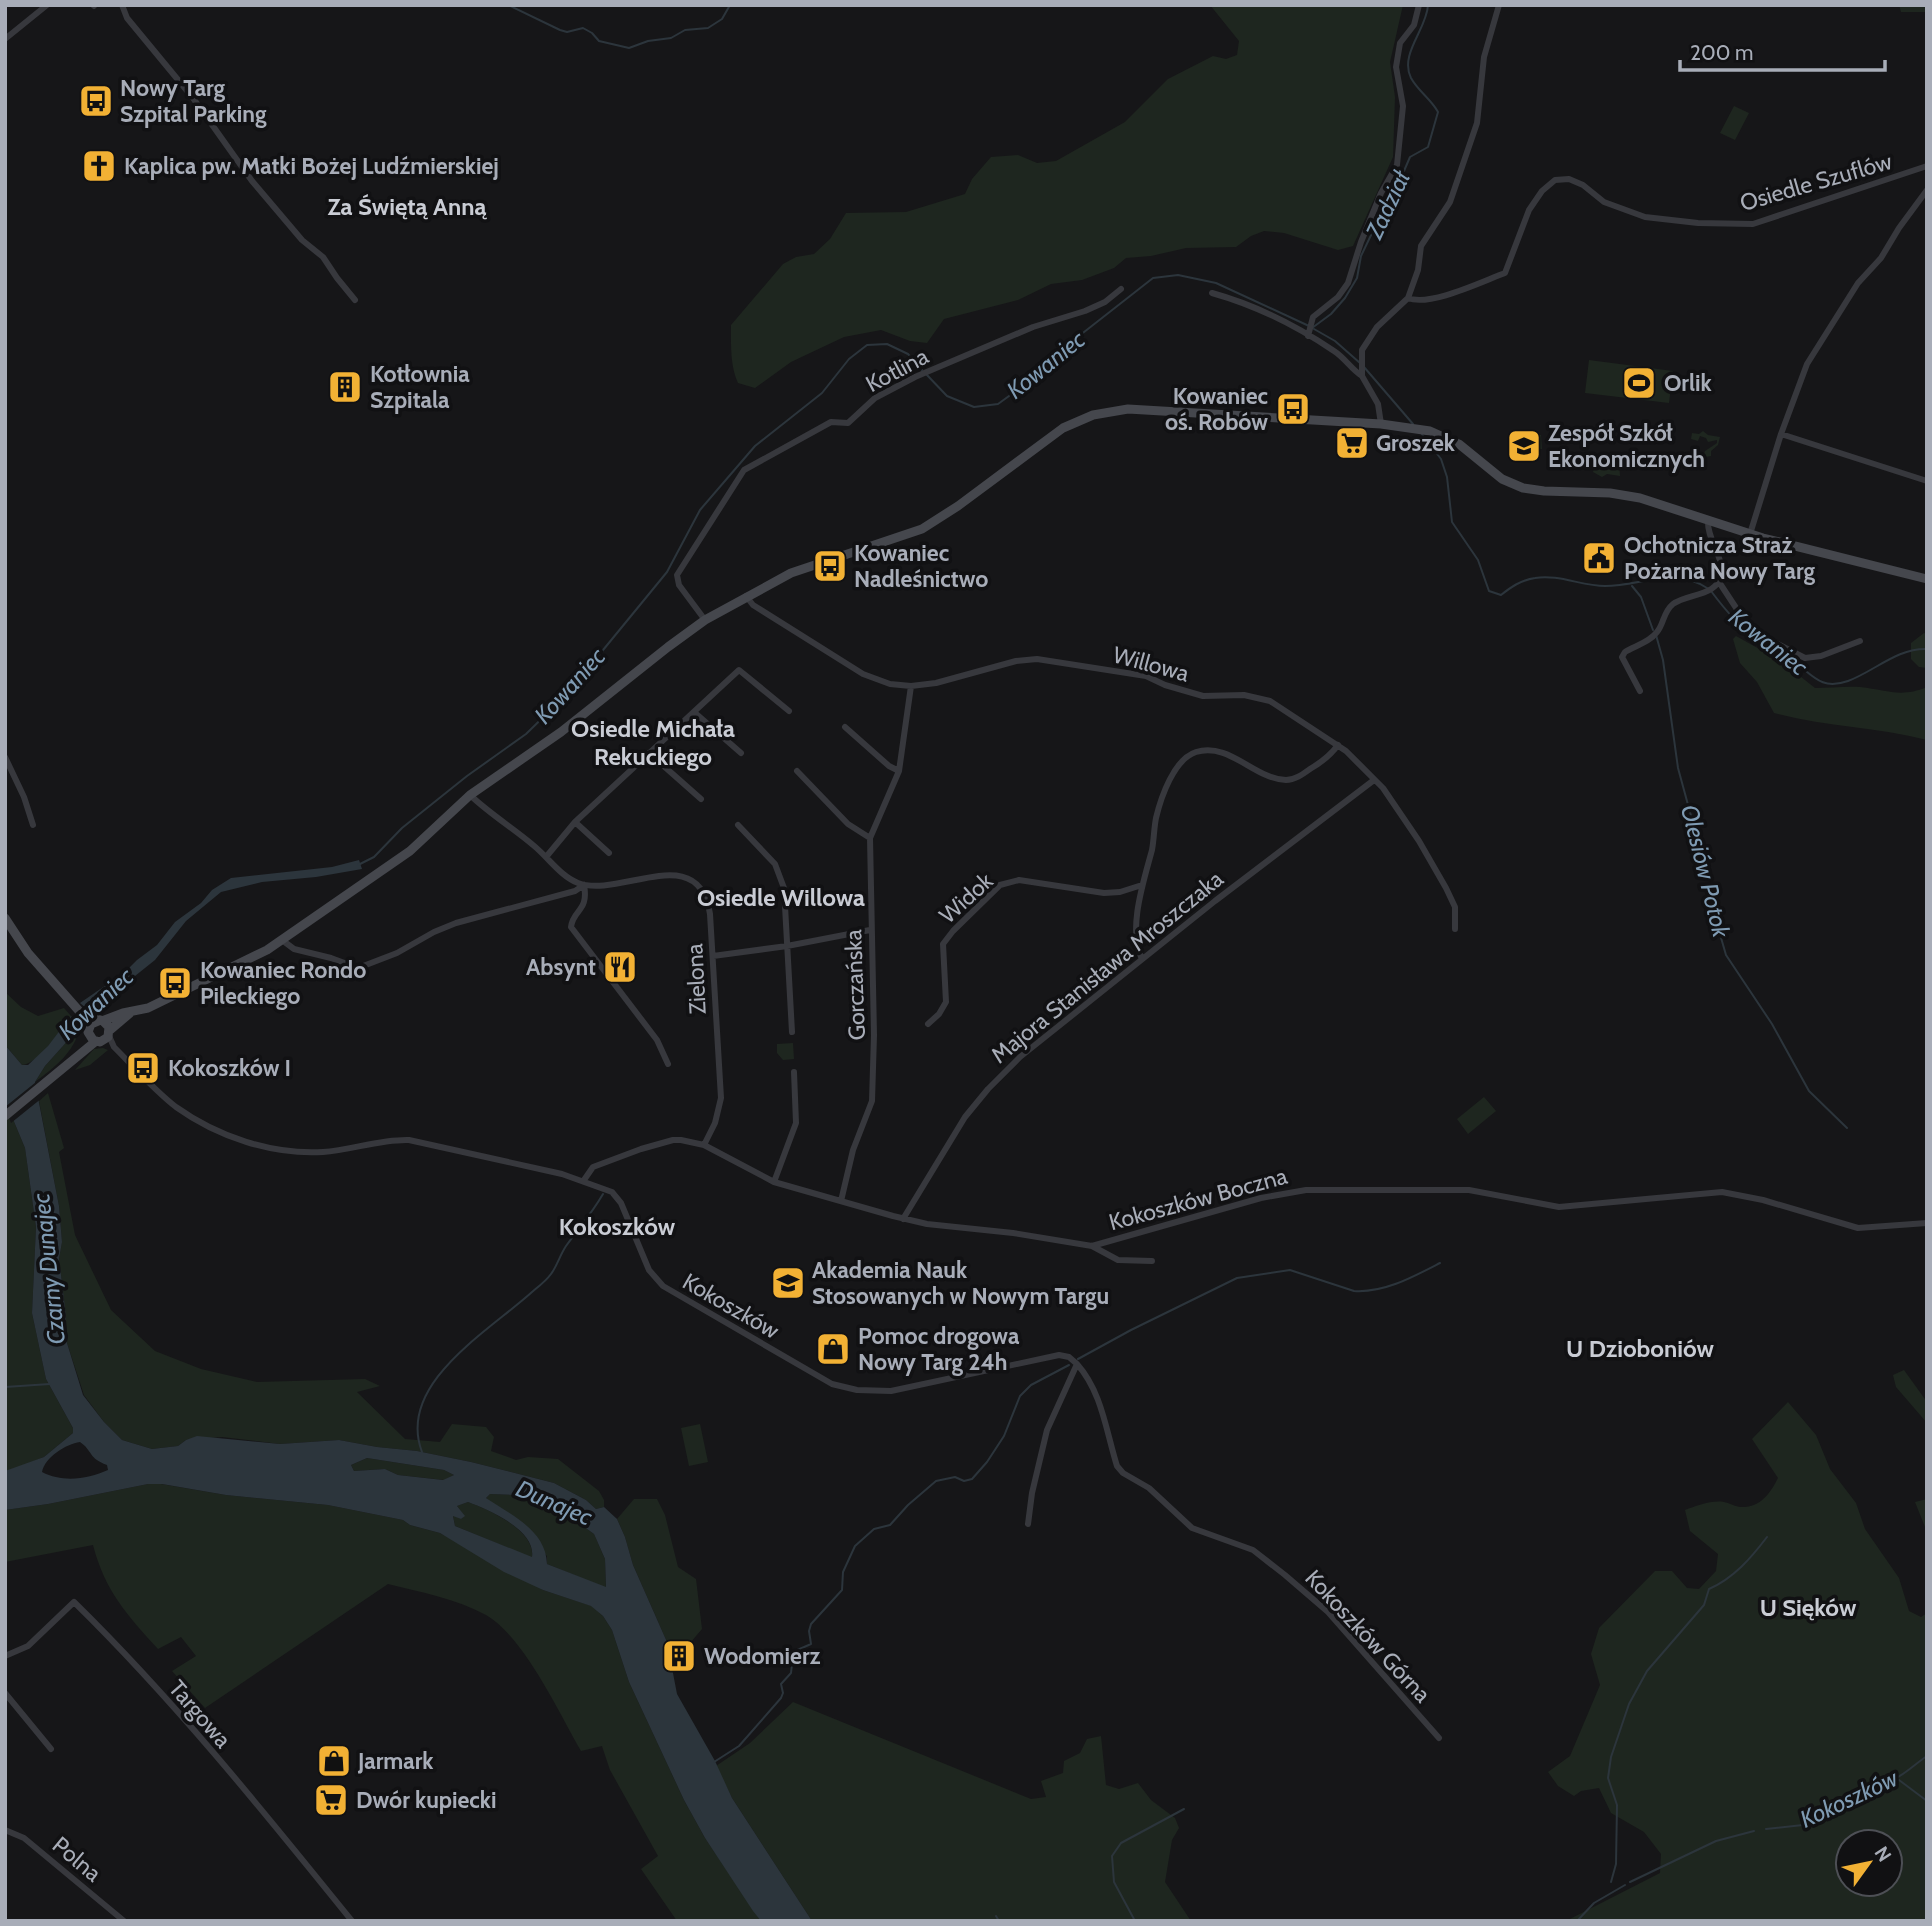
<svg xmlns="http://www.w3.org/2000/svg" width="1932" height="1926" font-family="Cabin,sans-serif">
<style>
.green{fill:#1e261f;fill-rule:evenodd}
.water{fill:#2c353c;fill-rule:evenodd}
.pier{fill:#161618}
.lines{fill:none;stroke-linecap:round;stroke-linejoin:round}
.stream{stroke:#2c353c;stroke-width:2}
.street{stroke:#37383d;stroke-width:6}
.secondary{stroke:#45474d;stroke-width:9}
.labels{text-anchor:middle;stroke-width:7;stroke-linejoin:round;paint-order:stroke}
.poi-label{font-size:23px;font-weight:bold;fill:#a8adb8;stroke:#111113;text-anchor:start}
.street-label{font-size:23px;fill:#a8adb8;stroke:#111113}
.water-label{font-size:24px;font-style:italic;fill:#7f9bb3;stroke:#111113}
.neighbourhood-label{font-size:24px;font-weight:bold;fill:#c9ccd4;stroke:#111113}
</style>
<rect width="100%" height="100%" fill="#161618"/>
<!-- green -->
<path class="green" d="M1210,5H1403L1390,62L1395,97L1393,157L1353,246L1338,250L1284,233L1264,231L1251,236L1236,247L1186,248L1151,256L1126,258L1114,268L1082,280L1051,284L1018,300L944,319L927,343L910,341L881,330L844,337L791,362L755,388L738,383C730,366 731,344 731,325L783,264L796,257L814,254L830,239L846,213L906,212L965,194L972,179L991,157L1018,155L1037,163L1056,161L1125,122L1168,79L1213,56L1226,59L1237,55L1239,41Z
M1899,5H1927V12H1901Z
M1734,106L1749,113L1735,140L1720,133Z
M1589,360L1673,371L1669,403L1585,393Z
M1703,431L1708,435L1720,437L1718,445L1711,451V456L1705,457L1696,463L1695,462L1704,454L1705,451L1717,443V440L1708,442L1706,438L1700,436L1698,441L1691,439L1692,433L1699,434Z
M1541,435L1542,449L1517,450V436Z
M1604,456L1619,461L1620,476L1607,474L1602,477L1593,472L1596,459L1600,460Z
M1924,633L1927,634V668L1919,667L1911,659V643Z
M1736,636L1781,661L1815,688C1830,688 1846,686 1860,687C1887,690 1901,698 1927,687V740C1876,727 1825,727 1774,713L1757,682L1740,663L1733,639Z
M5,992L21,1007L38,1016L64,1008L71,1016C61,1030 38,1064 22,1065L5,1045Z
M80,1027C74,1053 55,1067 35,1082L45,1066Z
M793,1043L794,1059L783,1060L777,1053V1044Z
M103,1048L108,1050L90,1065L75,1070L94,1049Z
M48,1093L64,1148L59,1152L75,1235L111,1310L155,1351L201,1369L257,1382L365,1379L380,1386L357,1392L405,1439L440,1442L452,1424L486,1427L494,1437L491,1451L516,1460L528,1457L558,1459L599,1491L604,1500V1507L596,1509L586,1500L554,1483L471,1462L417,1451L377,1447L339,1440L280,1444L222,1437L186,1440L178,1446L152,1449L122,1440L104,1422L84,1395L67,1343L65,1307L59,1259L62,1242L59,1206L39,1101Z
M1484,1097L1496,1111L1468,1134L1457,1119Z
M5,1100L25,1148L36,1227L32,1313L46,1379L73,1428V1433L44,1457L10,1471H5Z
M1904,1370L1927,1402V1423L1896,1387L1893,1375Z
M1788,1402L1816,1435L1830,1469L1856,1503L1865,1529L1899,1578L1909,1611L1921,1617L1927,1613V1921H1566L1660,1873L1661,1854L1644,1832L1611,1813L1599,1788L1581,1791L1574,1796L1558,1786L1548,1772L1570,1756L1600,1685L1591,1654L1599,1628L1655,1571H1672L1687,1588L1699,1589L1716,1571L1718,1554L1690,1531L1685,1510C1696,1506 1711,1500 1724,1502C1729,1503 1734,1506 1740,1507C1760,1508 1770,1494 1778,1478L1752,1439ZM1848,1842H1890V1884H1848Z
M700,1424L708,1462L689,1466L681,1428Z
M367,1458L444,1470L454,1475L444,1480L398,1475L385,1469L354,1471L351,1465Z
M148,1484H161L226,1495L328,1505L403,1520L410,1525L440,1533L543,1590L592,1606L603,1616L612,1630L629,1682L684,1800L705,1838L761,1921H677L641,1869L658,1856L610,1770L602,1746L581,1751C559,1713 524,1637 486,1615C457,1599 420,1592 388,1584L205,1708L172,1671L196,1656L181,1637L158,1649C127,1615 105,1591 93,1545L5,1562V1510L48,1504Z
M490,1494L514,1495L562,1511L594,1534L605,1559L606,1588L547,1564V1556L486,1498Z
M634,1499H657L665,1515L678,1567L696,1579L702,1629L684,1650L667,1642L633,1565L625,1537L617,1519Z
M1927,1499V1532L1915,1502Z
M468,1502C489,1510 536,1530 532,1558L455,1526L453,1515L461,1519L464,1516L457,1506Z
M793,1702L1031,1799L1046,1797L1041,1781L1063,1773L1064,1761L1080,1753L1087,1739L1101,1736L1106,1785L1119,1789L1138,1783L1151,1800L1175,1818L1179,1828L1172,1840L1165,1882L1191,1921H812L732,1798L716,1766L750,1743Z"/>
<!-- water -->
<path class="water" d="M359,860L362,869L316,877L262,882L221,892L186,921L155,960L135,976L99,1014L92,1013L80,1003L125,972L137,960L157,945L175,922L201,903L212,890L231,878L332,867Z
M71,1016L80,1027L45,1066L35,1082L59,1206L62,1242L59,1259L65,1307L67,1343L83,1395L104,1422L122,1440L152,1449L178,1446L186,1440L197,1436L280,1444L339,1440L377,1447L417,1451L471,1462L554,1483L586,1500L596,1509L604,1507L617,1519L625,1537L633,1565L667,1642L677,1694L715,1761L732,1798L812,1921H761L753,1911L705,1838L684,1800L629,1682L612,1630L603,1616L591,1606L543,1590L504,1572L440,1533L410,1525L403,1520L328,1505L226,1495L162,1484H148L48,1504L5,1510V1471L44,1457L73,1433V1428L46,1379L32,1313L36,1227L25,1148L5,1100V1045L22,1065H28L48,1046ZM80,1442C93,1451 88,1458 107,1465L108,1470C88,1479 63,1483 42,1472C45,1457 66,1444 80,1442ZM367,1458L444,1470L454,1475L443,1480L398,1475L385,1469L354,1471L351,1465ZM490,1494L514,1495L562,1511L594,1534L605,1559L606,1587L547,1564C546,1530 511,1515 486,1498ZM468,1502C489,1510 536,1530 532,1557L455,1526L453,1516L461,1519L465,1516L457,1506Z"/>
<!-- pier -->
<path class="pier" d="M41,1078L38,1083L42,1098L11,1123L5,1107Z"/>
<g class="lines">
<!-- stream -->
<path class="stream" d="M486,5H495
M508,5L560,30L567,32L583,28L592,33L599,41L629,48L648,41L671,38L685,30L708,28L722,19L730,5
M1312,328L1331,314L1345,298L1357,278L1361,256L1374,229L1392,199L1410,157L1428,147L1438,112C1431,99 1418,91 1411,78C1399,54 1427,29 1428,5
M1314,329L1335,341L1360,363
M1364,367L1413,424
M926,374L947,396L974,407L998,404L1027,383L1079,336L1153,278L1178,275L1216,283L1309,326
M1421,433L1441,459L1447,477L1452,522L1478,560L1489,591L1501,595C1511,587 1521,580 1535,578C1558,574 1582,586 1605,586C1641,586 1674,566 1707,588
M1632,586L1641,597L1653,630
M1711,591C1726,611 1742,630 1764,644C1774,651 1787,655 1796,663C1814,677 1822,690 1848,681C1875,671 1897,648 1927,649
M1656,635L1663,660L1678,768L1700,849L1707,861L1714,897L1715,917L1726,955L1772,1024L1809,1091L1847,1128
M358,865L374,857L402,828L467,776L526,734L567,694L667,572L700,510L755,446L822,393L849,359L867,345L887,344L908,354L922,370
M1078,1359L1131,1330L1237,1278L1290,1270L1354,1291C1384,1293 1413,1277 1440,1263
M5,1387L50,1384
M422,1452C396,1384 489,1331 532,1292C538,1287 546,1281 551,1274C557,1266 560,1255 566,1246C579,1228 592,1213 603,1194
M714,1762L739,1746L781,1698L783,1693L781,1684L791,1673L792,1664L796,1657L795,1651L811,1644L809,1631L811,1624L842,1590L843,1572L855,1546L874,1529L890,1525L908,1505L936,1481L955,1477L964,1481L972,1479L987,1462L1004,1436L1020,1396L1031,1385L1069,1365
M1899,1780L1927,1801
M1766,1829L1803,1825L1891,1780C1900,1779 1916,1763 1927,1756
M1611,1882L1616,1864L1617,1805L1608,1778L1611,1757L1629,1704L1647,1671L1704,1605L1709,1589C1734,1578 1751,1558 1767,1537
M1630,1882L1716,1841L1754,1831
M996,1916L999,1921
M1135,1921L1114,1882L1112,1856L1121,1843L1184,1809
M1577,1921L1594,1903L1625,1885"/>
<!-- street -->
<path class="street" d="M93,5L94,6
M122,5L127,18L193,98L252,181L302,240L323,257L337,278L355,300
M5,39L47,5
M1212,293C1255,305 1297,326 1334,351C1345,358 1351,369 1362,376
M1408,298C1430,307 1483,281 1505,273L1529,210L1542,191L1555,180L1569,179L1583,185L1604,202L1645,217L1698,223L1753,224L1927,166
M1308,336L1313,317L1338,297L1348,283L1361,242L1381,193L1397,165L1403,106L1396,67L1400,43L1414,25L1419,5
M1381,424L1378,404L1362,376V350L1377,327L1408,298L1418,270L1421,246L1450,202L1477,123L1484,57L1499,5
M1781,434L1927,481
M1750,534L1781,434L1807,364L1858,283L1881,258L1899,228L1927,190
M1719,582L1748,626L1756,633L1805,658L1821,656L1860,641
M746,596L753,605L863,674L890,684L911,686L936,683L1016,661L1037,659L1146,676L1165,685L1203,696L1244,695L1270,701L1346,751L1383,788L1419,841L1446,888L1455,907V929
M705,620L679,585L677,575L744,470L831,422L848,423L875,398L915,377L1033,327L1085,311L1105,302L1121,289
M1640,691L1622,657L1625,652C1635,646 1650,642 1657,632C1664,624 1663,612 1673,604C1687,593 1719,597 1721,573C1723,555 1707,539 1708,521
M694,712L741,753
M845,727L889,766L899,771
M649,753L701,799
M5,757L24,797L33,825
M797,771L848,824L870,838
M470,795C490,814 513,828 533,845C548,857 560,876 578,883C620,899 699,839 710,914L721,1098L715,1123L704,1145
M575,822L609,853
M738,825L775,864L784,888L792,1032
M546,857L575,822L739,670L789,711
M584,885C589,912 573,909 571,927L657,1040L668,1064
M282,940L294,949L331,958L358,968L397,953L434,932L456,923L575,891L584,885
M713,956L787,946L870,930
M1142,959C1127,930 1144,880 1152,850C1154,839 1154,828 1156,818C1161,797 1174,759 1196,752C1230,742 1254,779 1286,780C1295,780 1303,774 1310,769C1322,762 1330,756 1338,745
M928,1024L939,1014L946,1002L943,944L953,931L1000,885L1019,880L1104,893L1120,892L1142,885
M109,1036L114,1047C134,1067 154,1090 176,1107C218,1137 272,1155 323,1152C352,1150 380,1139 409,1140L562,1174L612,1192L621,1203L649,1270L663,1286L832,1384L857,1390L891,1391L1059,1355L1069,1357L1077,1364L1047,1430L1032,1493L1028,1524
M584,1180L593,1167L641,1149L673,1140H681L704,1145L774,1182L893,1216L927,1224L1013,1233L1092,1246L1261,1198L1306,1190H1469L1559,1207L1722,1192L1763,1200L1858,1228L1927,1223
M774,1182L796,1123L794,1072
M841,1201L853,1150L872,1101L874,1035L870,838L899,771L911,686
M903,1219L965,1117L988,1089L1020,1057L1215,901L1374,780
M1092,1246L1118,1260L1152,1261
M1077,1364C1102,1392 1106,1431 1117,1466L1123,1473L1149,1488L1192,1528L1253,1550L1285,1575L1328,1612L1439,1738
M5,1656L28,1646L74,1602C174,1700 264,1812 352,1921
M5,1693L51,1749
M5,1830L24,1838L124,1921"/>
<!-- secondary -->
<path class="secondary" d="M5,918L28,953L80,1012L89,1028
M83,1014L103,1021L109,1027L108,1037L100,1042L93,1040L88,1032L91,1024L98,1021
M102,1021L123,1013L148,1008L267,950L410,851L470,795L561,732L668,647L705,620L791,573L922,529L958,506L1063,428L1093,415L1128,409L1381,424L1430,431L1459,444L1502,479L1523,488L1544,491L1610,493L1640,498L1763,538L1927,579
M110,1030L130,1013
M5,1116L96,1041"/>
</g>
<!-- icons -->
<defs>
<symbol id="bus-square" viewBox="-11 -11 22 22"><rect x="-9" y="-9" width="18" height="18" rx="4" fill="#f2b134" stroke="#111113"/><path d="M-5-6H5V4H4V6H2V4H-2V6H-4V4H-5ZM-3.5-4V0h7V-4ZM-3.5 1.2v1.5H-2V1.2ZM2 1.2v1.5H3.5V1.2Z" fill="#111"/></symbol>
<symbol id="church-square" viewBox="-11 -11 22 22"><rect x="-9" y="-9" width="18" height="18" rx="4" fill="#f2b134" stroke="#111113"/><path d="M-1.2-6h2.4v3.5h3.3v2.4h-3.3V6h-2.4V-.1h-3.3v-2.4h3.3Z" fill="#111"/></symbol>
<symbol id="stadium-square" viewBox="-11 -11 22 22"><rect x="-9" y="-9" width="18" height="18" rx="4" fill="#f2b134" stroke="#111113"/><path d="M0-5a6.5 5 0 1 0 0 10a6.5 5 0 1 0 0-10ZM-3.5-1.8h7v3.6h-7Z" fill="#111"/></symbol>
<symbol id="building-square" viewBox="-11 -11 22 22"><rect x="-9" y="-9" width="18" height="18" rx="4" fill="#f2b134" stroke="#111113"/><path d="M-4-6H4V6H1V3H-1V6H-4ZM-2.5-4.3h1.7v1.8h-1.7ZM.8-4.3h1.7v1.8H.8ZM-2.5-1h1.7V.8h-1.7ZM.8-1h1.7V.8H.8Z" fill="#111"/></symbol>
<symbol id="supermarket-square" viewBox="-11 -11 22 22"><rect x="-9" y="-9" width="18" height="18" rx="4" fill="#f2b134" stroke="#111113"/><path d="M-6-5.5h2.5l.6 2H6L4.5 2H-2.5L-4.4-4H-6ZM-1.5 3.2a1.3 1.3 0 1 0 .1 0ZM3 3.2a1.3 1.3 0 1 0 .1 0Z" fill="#111"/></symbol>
<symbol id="school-square" viewBox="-11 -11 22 22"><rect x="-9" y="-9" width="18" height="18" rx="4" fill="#f2b134" stroke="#111113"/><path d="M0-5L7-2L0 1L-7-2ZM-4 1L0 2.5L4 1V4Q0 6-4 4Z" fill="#111"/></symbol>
<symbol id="civic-square" viewBox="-11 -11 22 22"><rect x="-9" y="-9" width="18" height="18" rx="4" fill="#f2b134" stroke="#111113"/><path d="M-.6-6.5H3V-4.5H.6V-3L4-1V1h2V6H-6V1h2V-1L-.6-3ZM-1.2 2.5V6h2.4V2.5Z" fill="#111"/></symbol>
<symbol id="restaurant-square" viewBox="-11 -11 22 22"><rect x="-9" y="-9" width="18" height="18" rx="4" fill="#f2b134" stroke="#111113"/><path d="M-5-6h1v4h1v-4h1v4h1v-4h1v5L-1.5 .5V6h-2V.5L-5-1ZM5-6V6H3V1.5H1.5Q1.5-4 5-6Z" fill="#111"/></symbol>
<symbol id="university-square" viewBox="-11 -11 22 22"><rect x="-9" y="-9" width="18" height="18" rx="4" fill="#f2b134" stroke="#111113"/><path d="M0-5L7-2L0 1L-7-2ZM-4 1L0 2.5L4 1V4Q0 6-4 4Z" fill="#111"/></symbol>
<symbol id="shop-square" viewBox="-11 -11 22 22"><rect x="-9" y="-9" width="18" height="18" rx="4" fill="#f2b134" stroke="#111113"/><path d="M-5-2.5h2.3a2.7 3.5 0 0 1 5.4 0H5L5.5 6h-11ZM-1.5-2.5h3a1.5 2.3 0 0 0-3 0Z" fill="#111"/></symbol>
</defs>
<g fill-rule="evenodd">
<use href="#bus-square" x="77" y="82" width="38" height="38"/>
<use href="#church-square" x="80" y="147" width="38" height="38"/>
<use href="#stadium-square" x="1620" y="364" width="38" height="38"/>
<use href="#building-square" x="326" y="368" width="38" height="38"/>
<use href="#bus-square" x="1274" y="390" width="38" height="38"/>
<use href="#supermarket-square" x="1333" y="424" width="38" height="38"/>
<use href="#school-square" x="1505" y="427" width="38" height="38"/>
<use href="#civic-square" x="1580" y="539" width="38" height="38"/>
<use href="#bus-square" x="811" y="547" width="38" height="38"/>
<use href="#restaurant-square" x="601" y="948" width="38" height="38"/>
<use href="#bus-square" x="156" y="964" width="38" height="38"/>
<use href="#bus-square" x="124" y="1049" width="38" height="38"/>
<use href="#university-square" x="769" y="1264" width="38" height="38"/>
<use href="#shop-square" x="814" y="1330" width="38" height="38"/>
<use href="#building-square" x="660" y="1637" width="38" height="38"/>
<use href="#shop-square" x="315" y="1742" width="38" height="38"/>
<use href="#supermarket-square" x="312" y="1781" width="38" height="38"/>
</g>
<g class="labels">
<!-- poi labels -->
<g class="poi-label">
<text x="120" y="96">Nowy Targ<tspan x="120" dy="26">Szpital Parking</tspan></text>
<text x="124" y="174">Kaplica pw. Matki Bożej Ludźmierskiej</text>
<text x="370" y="382">Kotłownia<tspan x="370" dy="26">Szpitala</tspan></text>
<text x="1664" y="391">Orlik</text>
<text x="1268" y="404" text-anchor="end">Kowaniec<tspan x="1268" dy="26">oś. Robów</tspan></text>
<text x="1548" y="441">Zespół Szkół<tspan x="1548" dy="26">Ekonomicznych</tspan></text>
<text x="1376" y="451">Groszek</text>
<text x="1624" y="553">Ochotnicza Straż<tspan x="1624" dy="26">Pożarna Nowy Targ</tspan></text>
<text x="854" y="561">Kowaniec<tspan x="854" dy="26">Nadleśnictwo</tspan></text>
<text x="596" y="975" text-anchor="end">Absynt</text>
<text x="200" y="978">Kowaniec Rondo<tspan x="200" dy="26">Pileckiego</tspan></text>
<text x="168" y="1076">Kokoszków I</text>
<text x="812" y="1278">Akademia Nauk<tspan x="812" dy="26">Stosowanych w Nowym Targu</tspan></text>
<text x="858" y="1344">Pomoc drogowa<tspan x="858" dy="26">Nowy Targ 24h</tspan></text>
<text x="704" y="1664">Wodomierz</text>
<text x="358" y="1769">Jarmark</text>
<text x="356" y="1808">Dwór kupiecki</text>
</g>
<!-- street labels -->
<g class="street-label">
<text transform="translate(1816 182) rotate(-16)" y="8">Osiedle Szuflów</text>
<text transform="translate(897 370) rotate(-28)" y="8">Kotlina</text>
<text transform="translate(1151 664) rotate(15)" y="8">Willowa</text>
<text transform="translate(966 898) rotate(-42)" y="8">Widok</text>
<text transform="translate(1107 967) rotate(-39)" y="8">Majora Stanisława Mroszczaka</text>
<text transform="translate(696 979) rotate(-93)" y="8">Zielona</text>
<text transform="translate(855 985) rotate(-92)" y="8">Gorczańska</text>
<text transform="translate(1198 1199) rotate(-15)" y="8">Kokoszków Boczna</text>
<text transform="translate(731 1306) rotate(30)" y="8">Kokoszków</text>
<text transform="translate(1368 1636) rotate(47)" y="8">Kokoszków Górna</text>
<text transform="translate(200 1714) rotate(49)" y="8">Targowa</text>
<text transform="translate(77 1859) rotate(40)" y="8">Polna</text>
</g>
<!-- water labels -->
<g class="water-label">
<text transform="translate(1388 205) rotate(-65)" y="8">Zadział</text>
<text transform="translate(1046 365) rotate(-39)" y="8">Kowaniec</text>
<text transform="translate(1768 642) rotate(38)" y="8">Kowaniec</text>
<text transform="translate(570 686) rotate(-48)" y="8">Kowaniec</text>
<text transform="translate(1705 871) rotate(76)" y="8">Olesiów Potok</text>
<text transform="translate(96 1004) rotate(-43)" y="8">Kowaniec</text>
<text transform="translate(49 1269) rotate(-96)" y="8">Czarny Dunajec</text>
<text transform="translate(554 1503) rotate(23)" y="8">Dunajec</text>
<text transform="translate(1849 1799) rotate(-25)" y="8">Kokoszków</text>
</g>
<!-- neighbourhood labels -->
<g class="neighbourhood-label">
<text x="407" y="215">Za Świętą Anną</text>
<text x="653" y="737">Osiedle Michała<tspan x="653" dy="28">Rekuckiego</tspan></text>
<text x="781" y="906">Osiedle Willowa</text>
<text x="617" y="1235">Kokoszków</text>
<text x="1640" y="1357">U Dzioboniów</text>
<text x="1808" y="1616">U Sięków</text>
</g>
</g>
<!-- border -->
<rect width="1932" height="1926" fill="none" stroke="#a8adb8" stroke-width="14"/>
<!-- north arrow -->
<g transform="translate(1869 1863) rotate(57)"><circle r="33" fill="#111113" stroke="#4d4f55" stroke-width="2"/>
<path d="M0-5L12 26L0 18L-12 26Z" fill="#f2b134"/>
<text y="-10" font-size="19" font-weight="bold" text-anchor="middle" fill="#a8adb8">N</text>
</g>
<!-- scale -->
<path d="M1680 60v10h205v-10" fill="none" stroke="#a8adb8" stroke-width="3.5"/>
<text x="1690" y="60" font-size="21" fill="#a8adb8" stroke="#111113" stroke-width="5" paint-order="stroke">200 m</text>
</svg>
